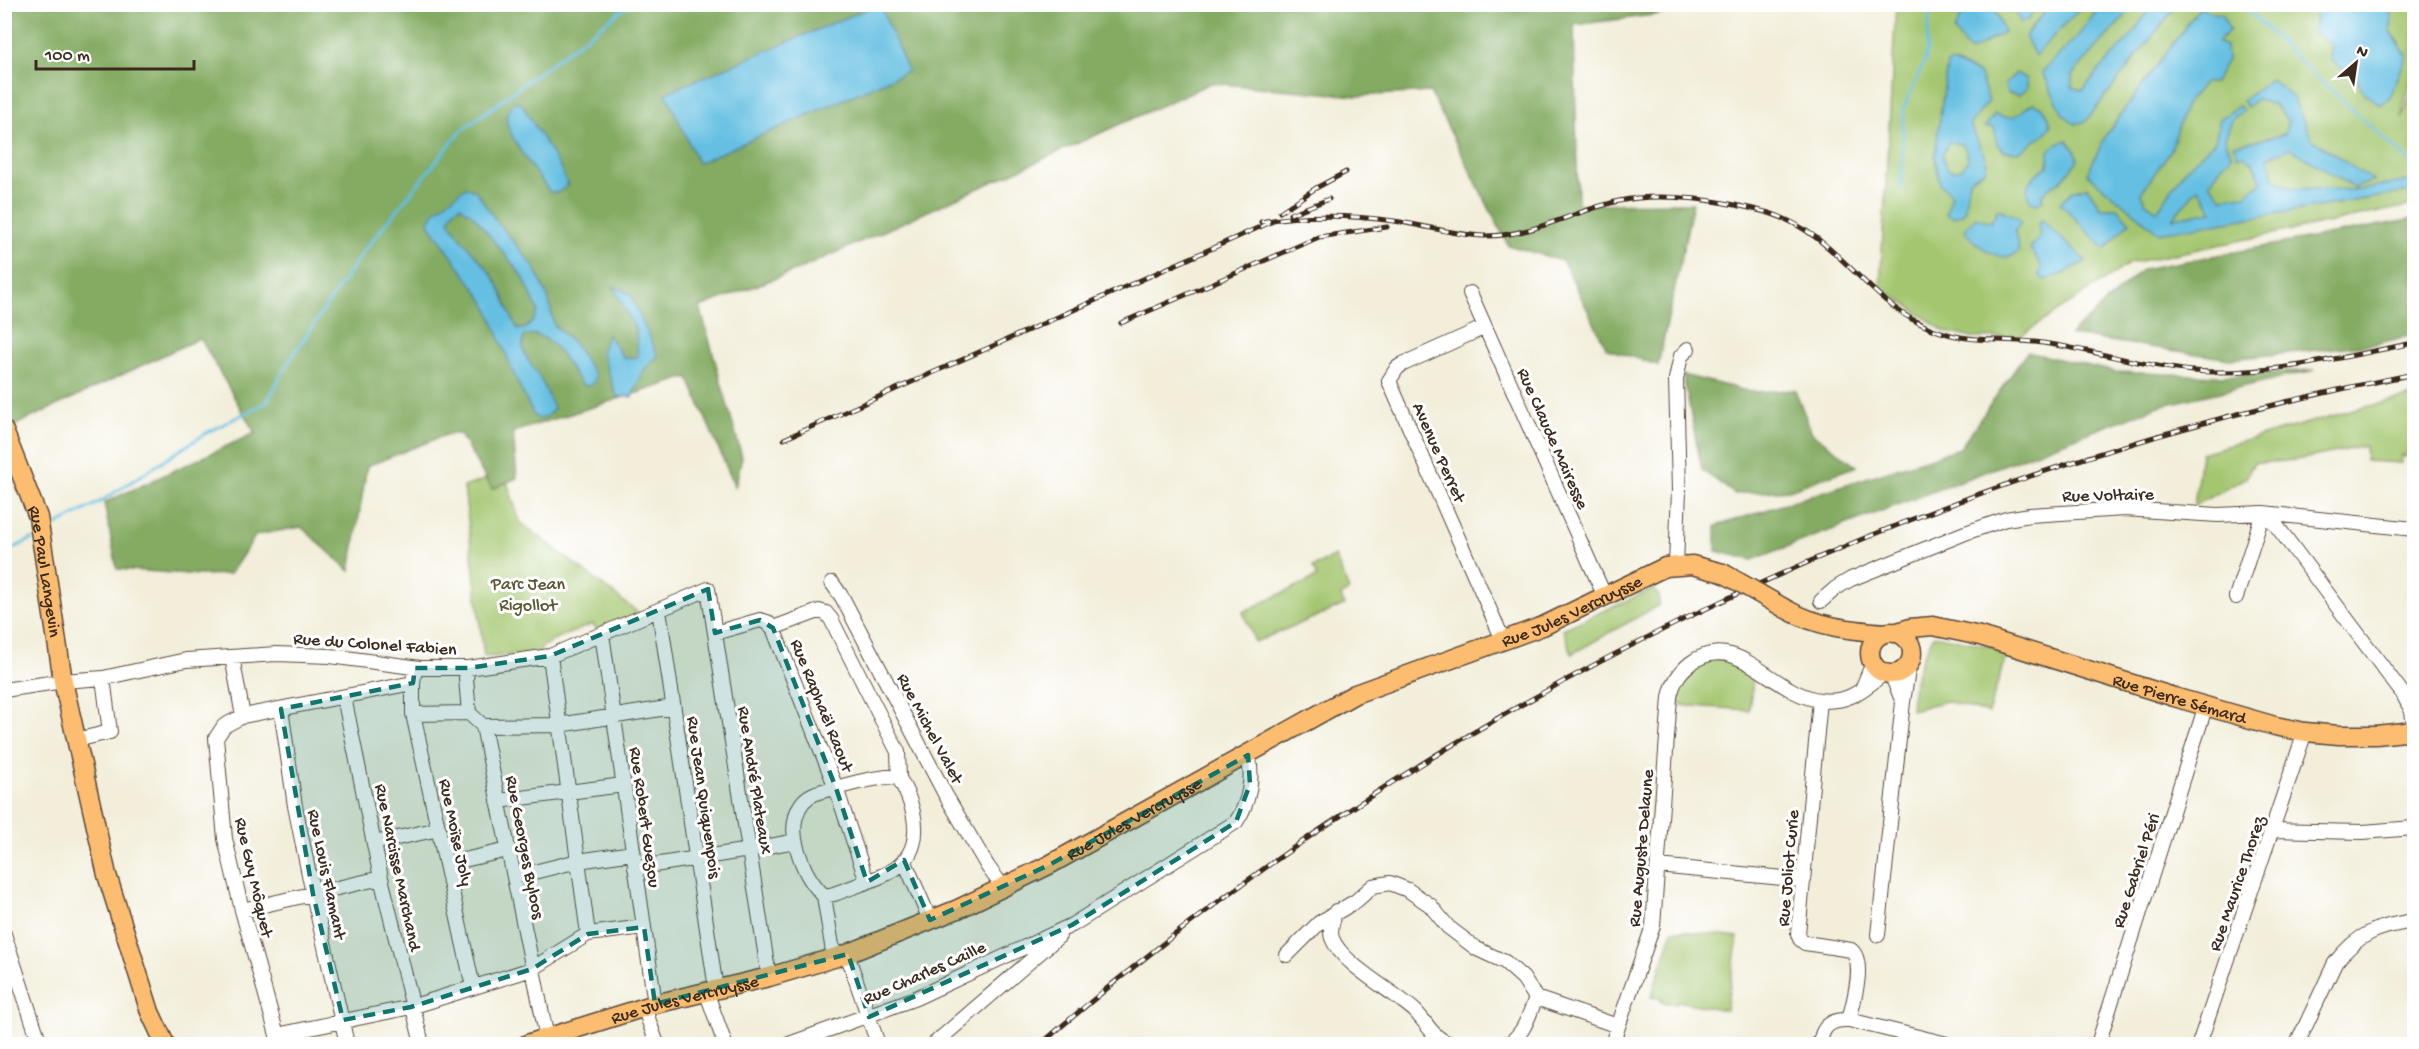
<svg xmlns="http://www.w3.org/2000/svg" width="2419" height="1049" font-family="'Gochi Hand',sans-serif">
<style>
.green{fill:#a4c66f;stroke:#707846;stroke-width:1.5}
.forest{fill:#83ab62;stroke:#5f6a40;stroke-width:1.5}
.water{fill:#65bfe2;stroke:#507480;stroke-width:1.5;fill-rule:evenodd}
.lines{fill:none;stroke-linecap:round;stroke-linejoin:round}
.stream{stroke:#65bfe2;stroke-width:3}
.minor-casing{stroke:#56473a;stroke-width:16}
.major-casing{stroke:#56473a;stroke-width:21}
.minor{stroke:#fff;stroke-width:14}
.major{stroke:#fcbd6f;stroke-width:18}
.rail-casing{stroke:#3b2a1e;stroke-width:5}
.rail{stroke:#fff;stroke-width:3;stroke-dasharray:9;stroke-linecap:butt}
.major-bridge-casing{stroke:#56473a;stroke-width:21;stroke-linecap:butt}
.major-bridge{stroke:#fcbd6f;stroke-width:18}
.marked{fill:#0f766e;fill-opacity:0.2;stroke:#0f766e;stroke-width:4.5;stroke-dasharray:12 8;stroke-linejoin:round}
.labels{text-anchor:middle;stroke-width:6;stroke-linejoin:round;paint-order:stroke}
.street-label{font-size:18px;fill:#3b2a1e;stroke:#fff}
.park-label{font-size:18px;fill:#5a5936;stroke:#fff}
</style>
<rect width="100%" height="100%" fill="#fff"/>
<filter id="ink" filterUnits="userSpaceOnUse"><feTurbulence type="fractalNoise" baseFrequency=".0167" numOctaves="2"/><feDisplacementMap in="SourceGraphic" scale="12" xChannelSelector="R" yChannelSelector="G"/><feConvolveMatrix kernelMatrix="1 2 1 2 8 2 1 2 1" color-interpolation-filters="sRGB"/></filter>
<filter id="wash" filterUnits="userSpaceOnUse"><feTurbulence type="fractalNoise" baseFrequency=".008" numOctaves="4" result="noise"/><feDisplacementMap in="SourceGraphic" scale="24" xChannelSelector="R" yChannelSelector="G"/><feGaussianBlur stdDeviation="1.35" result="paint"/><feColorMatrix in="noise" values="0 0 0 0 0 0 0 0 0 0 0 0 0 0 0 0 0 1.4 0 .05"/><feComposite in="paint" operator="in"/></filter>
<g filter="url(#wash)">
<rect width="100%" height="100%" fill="#f2eeda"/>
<!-- green -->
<path class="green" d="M2267,4L2275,8L2278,5H2318C2311,27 2317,30 2332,46L2330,60L2357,79L2364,93L2401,44L2390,31L2392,20L2389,5H2414V72L2403,107L2402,118L2414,84V205L2130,263L2019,337L1972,338L1944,331L1880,286L1896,5Z
M2414,396V458L2402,456L2401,463L2366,461L2365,446C2329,453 2291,464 2254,462L2246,478L2194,506L2201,453L2361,408Z
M504,473L520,522L640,614L598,632L593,624L555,639L542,647L539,654L484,657L464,487Z
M1335,556L1349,590L1341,596L1344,605L1255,642L1243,612L1317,577L1313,567Z
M1653,589L1659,596V605L1572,654L1563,629Z
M1934,635L2008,650L1988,713L1946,701L1911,710C1912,683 1920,659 1934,635Z
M1707,659H1728L1754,673L1749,710L1679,705C1680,680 1687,672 1707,659Z
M1673,930L1738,937L1726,1010L1677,1001L1676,1004L1661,1002V998L1651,997Z"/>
<!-- forest -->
<path class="forest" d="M5,5H1732L1574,25L1578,204L1693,203L1658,365L1607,349L1563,261L1508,245L1430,92L1356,96L1211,83L800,269L700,307L742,457L735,487L688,377L513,432L517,478L492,489L460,434H448L367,466L350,571L301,527L256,535L230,574L201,575L117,569L104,503L255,433L200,338L5,430Z
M2414,219V335L2375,344L2230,359L2070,335L2143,269Z
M2027,352L2116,372L2219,376L2315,370L2159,406L1752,560L1716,551V526L1960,448Z
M1683,375L1751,392L1795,390L1812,433L1857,466L1789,490L1735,494L1702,470Z"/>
<!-- water -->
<path class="water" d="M1989,4L1995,10L2004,32L1970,52L1954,31C1962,11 1967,4 1989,4Z
M2318,4L2389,5L2392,20L2390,31L2407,55L2390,97L2380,105L2364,93L2357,79L2330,60L2332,46L2313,32C2316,28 2315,13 2318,4Z
M876,5H880L908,71L698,163L666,93Z
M2012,5H2029L2033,12L2029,19L2021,23Z
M2050,5H2083L2035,56L2025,36Z
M2101,5H2135L2072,75V87L2083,91C2096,70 2116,54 2132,35C2142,23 2140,17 2154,5H2177L2086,121L2075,124L2063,114L2042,72L2077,37Z
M2199,8L2222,15L2230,30L2217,42L2226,46L2227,60L2214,83H2204L2186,104L2171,150L2141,193L2145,202L2157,211L2185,170L2215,141L2220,119L2239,106L2244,111L2233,118L2225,138L2232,156L2221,167L2210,183L2222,198L2245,195L2262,182L2253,163L2244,155L2238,157L2234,145L2285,134L2288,121L2275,106L2257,99L2247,107L2242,101L2271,79L2293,98L2312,139L2373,181L2354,188L2290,148L2268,157L2275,180L2292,188L2360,190L2414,180V191L2159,233L2087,174L2106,135ZM2198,188L2213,211L2174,218H2173Z
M1951,62L1979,73L1989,101L1970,124L1987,162L1985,170L1969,180L1964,213L1953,218L1946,214L1952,195L1940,184L1935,156L1947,64ZM1949,142L1962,144L1966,150L1968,160C1963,169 1959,172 1948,170L1942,156Z
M2016,73L2027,79V88L2019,95L2007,93L2005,84Z
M514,102L521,103L560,167L568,185L557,193L550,192C540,179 502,131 507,115C508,111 512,106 514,102Z
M2033,103C2045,107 2049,114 2051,126L2045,134L2019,152L2004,151L1997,144L1994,127H1985L1995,114C2015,123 2017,113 2033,103Z
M2067,140L2076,152L2078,160L2061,181L2048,188L2041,196L2043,200L2037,204L2031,202C2020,184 2034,175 2048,166L2049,151L2058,143Z
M466,187L476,191L495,219L534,267L548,297L554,325L573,342L595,375L594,383L589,386L582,385C567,367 554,329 525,335C517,352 532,364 540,378C545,388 550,399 554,409L546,417L539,419L534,416L516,379L486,304L431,227L429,221L434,212ZM460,206L473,215L523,277L538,310L534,320L525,329H518C512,322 504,294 497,283C483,259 461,244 449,220L454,210Z
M2087,187L2101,208H2117L2130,222L2105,249L2060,203L2074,190Z
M1998,209L2017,217L2021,223L2015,231L2019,251C2004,267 1977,246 1966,233V227L1976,217L1991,222Z
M2042,220L2086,261L2062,274L2045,280L2039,275L2042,267L2030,248L2040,237L2038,223Z
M613,286L630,294L658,356L644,370L632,397H617L601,352L608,335L624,358L638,357L636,331Z"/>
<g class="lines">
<!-- stream -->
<path class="stream" d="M2242,4L2312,73L2414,166
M1901,189L1904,107L1926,58L1930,4
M49,529L100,502L208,432L267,402L289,361L363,252L461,131L630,4
M4,553L32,539"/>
</g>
</g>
<g filter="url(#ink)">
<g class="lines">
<defs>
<path id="minor" d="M1470,293L1605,597
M1485,327L1403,364L1397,368L1389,381L1503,640
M1676,565L1679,490L1676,379L1681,356L1688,349
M832,583L842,597L945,794L988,867L1003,887
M2236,597L2263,513L2276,525L2403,694L2412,711L2414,727
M1821,601L1836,588L1851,579L1965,533L2006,519L2030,515L2124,509L2218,515L2263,513L2414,529
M659,610L716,989
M773,628L819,611L826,613L831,619L898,752L899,778
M715,633L760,620L767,622L773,628L836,788L867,882
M602,634L655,1004
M550,656L588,934
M232,657L243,716
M468,668L466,678L469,713L483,726L547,1038
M1891,674L1903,702
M413,683V714L473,987
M1862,689L1873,663
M4,690L63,681L103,678L186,660L276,654L330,656L420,668H468L550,656L708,589L769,977
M344,697L381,878L422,1044
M281,709L295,806L313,894L347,1044
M413,714L469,713
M483,726L559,725L673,707
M76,740L110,732L103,678
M889,777L899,778C916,808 928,851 890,872C872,881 852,887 834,894L824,896C809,881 803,868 797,848C791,828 794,801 816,793C825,790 834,788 843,786C858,782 873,778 889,777Z
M498,801L623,785
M2273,830L2363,832L2414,828
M374,843L439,829
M904,860L930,920
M446,864L508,850
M1658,866L1804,880
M635,868L749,850L795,841
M514,877L578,861L633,853
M824,896L834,958
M242,910L381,878
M1336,911C1333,920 1329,929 1332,938C1341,964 1395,992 1415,1011C1427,1023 1434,1040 1451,1044
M4,934L40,1044
M1878,935L1903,702L1909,664
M847,954L878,1044
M1287,955L1319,923L1356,901L1373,886L1390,883L1408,890L1430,905L1448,927L1477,949L1505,962L1523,978L1536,998L1618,1026
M706,991L725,1044
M644,1007L657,1044
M1849,1020L1947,1044
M277,1035L411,1007L532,969L588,934L644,927
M277,1044V1035L242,910L225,839L216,738L224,726L243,716L413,683L415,668
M789,1044L916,998L1072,925L1236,822C1249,803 1254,778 1248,755
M934,1044L1059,936
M1507,1044C1524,1036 1529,1014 1536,998
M1612,1044L1653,926L1670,697C1673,682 1679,672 1691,663C1737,629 1772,694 1820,700C1850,704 1862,689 1885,673
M1820,1044C1822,1026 1831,1019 1849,1020C1853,1003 1866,962 1851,950L1805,943L1800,939L1798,934L1820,700
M2098,1044L2206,705
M2199,1044L2305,732
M2297,1044L2335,963C2358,933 2379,926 2414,921"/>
<g id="major">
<path id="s1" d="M4,431L38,517L63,681L107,875L150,1012L165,1044"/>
<path d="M1784,608C1817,627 1849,630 1886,633"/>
<circle cx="1891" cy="653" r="21"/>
<path id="s2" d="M1894,633L1910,628L1933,626L1980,636L2174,697L2275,726L2305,732L2339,735H2376L2414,731"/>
<path id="s3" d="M527,1044L655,1004L769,977L847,954L958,909L1049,865L1355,694L1543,626L1665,567L1692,565L1723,573"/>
</g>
</defs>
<!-- minor casing -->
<use href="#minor" class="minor-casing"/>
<!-- major casing -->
<use href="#major" class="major-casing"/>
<!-- minor -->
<use href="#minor" class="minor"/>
<!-- major -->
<use href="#major" class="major"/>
<defs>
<path id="rail" d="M1280,212L1316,188L1346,172
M1290,214L1329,199
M1261,222C1301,214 1353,215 1394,221C1423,225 1454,235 1484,236C1530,237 1574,211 1619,201C1663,191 1725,201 1769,213C1834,233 1862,294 1919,323C1964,346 1997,337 2043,343C2093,350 2142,366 2192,371C2267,377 2342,357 2414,343
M1121,323L1319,237L1387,227
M784,439L1271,222
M1041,1044C1429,707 1909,472 2414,374"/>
</defs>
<!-- rail casing -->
<use href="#rail" class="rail-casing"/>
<!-- rail -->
<use href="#rail" class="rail"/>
<defs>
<path id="major-bridge" d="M1723,573L1784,608"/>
</defs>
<!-- major-bridge casing -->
<use href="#major-bridge" class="major-bridge-casing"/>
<!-- major-bridge -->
<use href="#major-bridge" class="major-bridge"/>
</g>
</g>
<!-- marked area -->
<path class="marked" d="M708,589L715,633L760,620L773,628L836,788L867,882L904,860L930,920L1049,865L1248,755L1250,784L1236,822L1072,925L869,1017L848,954L655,1004L644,927L588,934L532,969L411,1007L343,1020L313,894L281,709L413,683L415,668H468L550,656Z"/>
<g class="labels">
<!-- street labels -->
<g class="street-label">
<text transform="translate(1554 438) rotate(66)" y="6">Rue Claude Mairesse</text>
<text transform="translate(1440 452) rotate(66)" y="6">Avenue Perret</text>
<text transform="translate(2108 494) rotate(-1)" y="6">Rue Voltaire</text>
<text dy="6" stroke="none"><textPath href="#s1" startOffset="147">Rue Paul Langevin</textPath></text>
<text dy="6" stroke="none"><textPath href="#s3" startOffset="1136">Rue Jules Vercruysse</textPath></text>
<text transform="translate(375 643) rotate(4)" y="6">Rue du Colonel Fabien</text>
<text dy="6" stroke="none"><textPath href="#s2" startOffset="297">Rue Pierre Sémard</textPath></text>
<text transform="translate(823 705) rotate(68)" y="6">Rue Raphaël Raout</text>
<text transform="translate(931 728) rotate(62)" y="6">Rue Michel Valet</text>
<text transform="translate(756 780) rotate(81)" y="6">Rue André Plateaux</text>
<text transform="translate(705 797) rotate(82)" y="6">Rue Jean Quiquenpois</text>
<text transform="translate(646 817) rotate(82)" y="6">Rue Robert Guezou</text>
<text dy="6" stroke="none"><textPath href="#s3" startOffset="650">Rue Jules Vercruysse</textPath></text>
<text transform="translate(457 832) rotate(78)" y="6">Rue Moïse Joly</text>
<text transform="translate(526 847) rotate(79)" y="6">Rue Georges Byloos</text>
<text transform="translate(1640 848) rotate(-85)" y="6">Rue Auguste Delaune</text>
<text transform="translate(399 867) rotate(78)" y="6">Rue Narcisse Marchand</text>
<text transform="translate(1787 868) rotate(-85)" y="6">Rue Joliot Curie</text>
<text transform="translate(2135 870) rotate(-72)" y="6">Rue Gabriel Péri</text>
<text transform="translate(328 874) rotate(78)" y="6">Rue Louis Flamant</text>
<text transform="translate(255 877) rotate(77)" y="6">Rue Guy Môquet</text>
<text transform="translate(2236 883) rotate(-71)" y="6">Rue Maurice Thorez</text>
<text transform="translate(924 972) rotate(-24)" y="6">Rue Charles Caille</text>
<text dy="6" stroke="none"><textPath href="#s3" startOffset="164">Rue Jules Vercruysse</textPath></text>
</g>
<!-- park labels -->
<g class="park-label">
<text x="528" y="589">Parc Jean<tspan x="528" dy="21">Rigollot</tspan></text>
</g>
</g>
<!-- margin -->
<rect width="2419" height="1049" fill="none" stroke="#fff" stroke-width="24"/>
<!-- north arrow -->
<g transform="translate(2356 63) rotate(29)" stroke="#ffffff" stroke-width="4.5" paint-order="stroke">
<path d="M0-4.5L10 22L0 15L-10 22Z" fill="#3b2a1e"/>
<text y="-9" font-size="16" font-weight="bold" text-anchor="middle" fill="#3b2a1e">N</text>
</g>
<!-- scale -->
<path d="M36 60v9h158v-9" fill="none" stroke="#3b2a1e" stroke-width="3"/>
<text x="45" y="60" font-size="18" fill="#3b2a1e" stroke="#ffffff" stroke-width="4.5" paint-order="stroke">100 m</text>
</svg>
